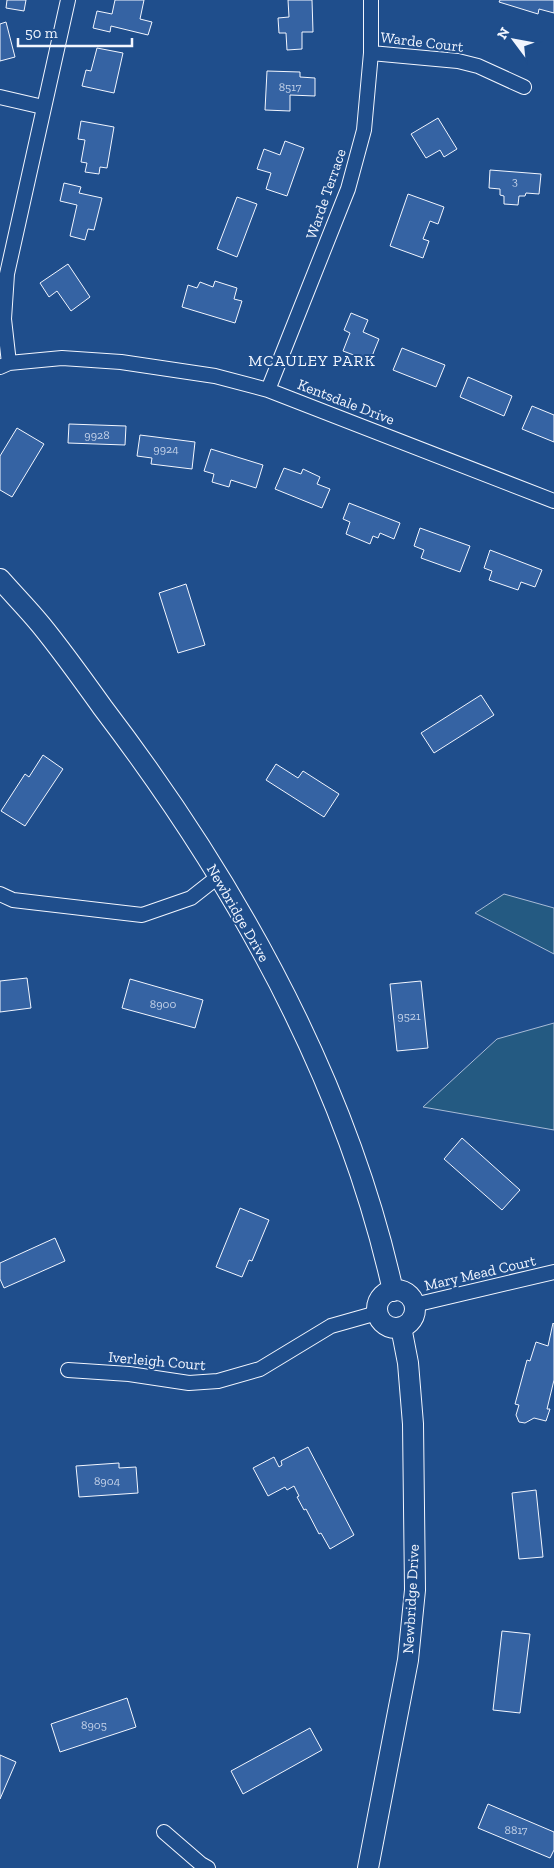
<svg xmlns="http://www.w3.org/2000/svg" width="554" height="1868" font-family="'Zilla Slab',serif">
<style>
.green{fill:#245a82;stroke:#a8bbd7}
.building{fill:#3563a3;stroke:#f2f6ff}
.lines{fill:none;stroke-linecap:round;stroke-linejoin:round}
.street-casing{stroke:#f2f6ff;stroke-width:16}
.secondary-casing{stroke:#f2f6ff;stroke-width:22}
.street{stroke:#1f4e8c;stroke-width:14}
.secondary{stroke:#1f4e8c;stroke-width:20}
.labels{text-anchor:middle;stroke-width:4;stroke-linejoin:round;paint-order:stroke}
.number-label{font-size:12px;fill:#c3d1e8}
.street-label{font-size:15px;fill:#f2f6ff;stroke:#1f4e8c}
.neighbourhood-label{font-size:16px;letter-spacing:1px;fill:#f2f6ff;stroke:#1f4e8c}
</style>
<rect width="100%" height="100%" fill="#1f4e8c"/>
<!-- green -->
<path class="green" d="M504,894L554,908V954L475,913Z
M554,1023V1130L423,1107L497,1039Z"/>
<!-- building -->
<path class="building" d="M7,0H26L24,11L6,8Z
M115,0H144L140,19L152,22L148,35L111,26L110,32L93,28L97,11L112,14Z
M288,0H312L313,32H302V49L287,50L286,33H279L278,18L289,17Z
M500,0H554V13L539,9L538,14L499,2Z
M6,22L15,57L0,61V24Z
M97,48L123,53L114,93L82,86L86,70L91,71Z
M267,71L300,72V77L315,78V96L290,95V111L265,110Z
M438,118L457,149L444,157L440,150L426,158L411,134Z
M81,121L114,127L107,168L100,167L99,174L85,172L87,163L81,162L85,140L78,139Z
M285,141L304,148L287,196L266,189L271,173L257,169L264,149L280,155Z
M490,170L541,174L539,194L526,193L525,196H519L518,205L504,204V196L500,195V189L489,188Z
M64,183L81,187L79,193L102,198L94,230L88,229L85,240L70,236L77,205L60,201Z
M408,194L444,207L438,224L430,221L423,239L429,241L423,258L390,246Z
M237,197L257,204L237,257L217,249Z
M68,264L90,297L71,311L57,291L49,297L40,283Z
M215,281L237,288L234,299L242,301L235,323L182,307L188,285L197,288L200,282L213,287Z
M351,313L368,320L363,332L379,339L370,361L343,351L350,333L344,330Z
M402,348L445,365L436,387L393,370Z
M468,377L512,396L504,416L460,397Z
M532,406L554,415V442L522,429Z
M69,424L126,426L125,445L68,443Z
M17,428L44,444L12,497L0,490V456Z
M140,435L195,442L192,469L151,464L152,458L137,456Z
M211,449L263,465L256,488L231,480L229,487L212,482L214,474L204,471Z
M284,468L301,474L303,469L320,477L317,484L330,489L322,508L275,489Z
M349,503L400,523L394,539L380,533L378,538L373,536L370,544L346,534L350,522L343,519Z
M420,528L470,546L460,572L421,558L424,550L414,546Z
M490,550L542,570L535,587L521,582L518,590L489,580L492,571L484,568Z
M186,584L205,645L178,653L159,593Z
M481,695L494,715L434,753L421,733Z
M43,755L63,769L25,826L1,811L25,774L29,777Z
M276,764L298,778L303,771L339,794L324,817L266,780Z
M27,978L31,1008L0,1012V981Z
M130,979L203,1000L195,1028L122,1008Z
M421,981L428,1048L397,1051L390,984Z
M462,1138L520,1190L502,1210L444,1159Z
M240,1208L269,1220L252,1261L249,1260L242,1277L216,1267Z
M55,1238L65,1261L4,1288L0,1279V1263Z
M553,1323L554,1324V1380L547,1409H550L546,1421L534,1418L525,1423L519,1422L516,1415L519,1405L515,1404L527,1360L530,1361L536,1342L548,1346Z
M308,1447L354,1535L330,1549L321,1533L319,1534L306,1509L304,1510L297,1497L299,1496L294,1486L287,1490L285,1487L268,1496L253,1468L274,1457L279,1467L282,1465L281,1461Z
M119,1463V1468L136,1467L138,1493L79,1497L76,1466Z
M536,1490L543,1557L519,1559L512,1493Z
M502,1631L530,1634L520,1713L493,1710Z
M127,1698L136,1727L60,1752L51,1724Z
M310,1728L322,1750L243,1794L231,1771Z
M0,1755L16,1762L0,1799Z
M488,1804L554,1832V1850L550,1858L478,1828Z"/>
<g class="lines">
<defs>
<path id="street" d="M371,53L458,61L478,66L524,87
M0,97L43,107
M9,363L4,319L7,274L68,0
M0,367L9,363L62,358L121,362L215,376L268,390L554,501
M268,390L348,189L364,130L371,53V0
M0,894L13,900L142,915L191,898L219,876
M414,1305L554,1272
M68,1370L129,1374L189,1383L218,1381L260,1369L331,1326L377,1313
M164,1832L201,1864L208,1868"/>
<path id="secondary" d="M0,579C14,595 28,609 41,625C63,652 83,680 103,708C234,880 346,1079 393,1291
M377 1309a19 19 0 1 1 38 0a19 19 0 1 1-38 0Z
M368,1868L408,1660L415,1590L413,1424L408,1363L401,1327"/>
</defs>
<!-- street casing -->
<use href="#street" class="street-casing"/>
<!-- secondary casing -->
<use href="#secondary" class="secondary-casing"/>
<!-- street -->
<use href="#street" class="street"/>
<!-- secondary -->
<use href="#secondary" class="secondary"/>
</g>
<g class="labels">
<!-- number labels -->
<g class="number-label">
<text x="290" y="91">8517</text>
<text x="515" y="185">3</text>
<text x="97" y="439">9928</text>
<text x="166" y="453">9924</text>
<text x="163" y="1008">8900</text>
<text x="409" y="1020">9521</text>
<text x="107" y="1485">8904</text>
<text x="94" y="1729">8905</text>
<text x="516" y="1834">8817</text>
</g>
<!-- street labels -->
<g class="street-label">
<text transform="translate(422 42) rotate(7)" y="5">Warde Court</text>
<text transform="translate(326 194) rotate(-71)" y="5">Warde Terrace</text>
<text transform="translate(346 402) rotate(21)" y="5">Kentsdale Drive</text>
<text transform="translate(238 913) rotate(60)" y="5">Newbridge Drive</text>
<text transform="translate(480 1273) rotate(-13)" y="5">Mary Mead Court</text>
<text transform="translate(157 1361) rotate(5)" y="5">Iverleigh Court</text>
<text transform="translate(411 1599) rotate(-87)" y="5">Newbridge Drive</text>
</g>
<!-- neighbourhood labels -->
<g class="neighbourhood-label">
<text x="312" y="366">MCAULEY PARK</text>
</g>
</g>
<!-- north arrow -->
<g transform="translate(514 40) rotate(302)" stroke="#1f4e8c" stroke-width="4" paint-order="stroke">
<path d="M0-4L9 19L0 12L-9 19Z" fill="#f2f6ff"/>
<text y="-8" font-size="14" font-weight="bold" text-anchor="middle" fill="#f2f6ff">N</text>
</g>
<!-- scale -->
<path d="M18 38v8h114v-8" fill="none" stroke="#f2f6ff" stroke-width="2.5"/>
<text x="25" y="38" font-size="15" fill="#f2f6ff" stroke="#1f4e8c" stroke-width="4" paint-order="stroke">50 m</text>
</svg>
